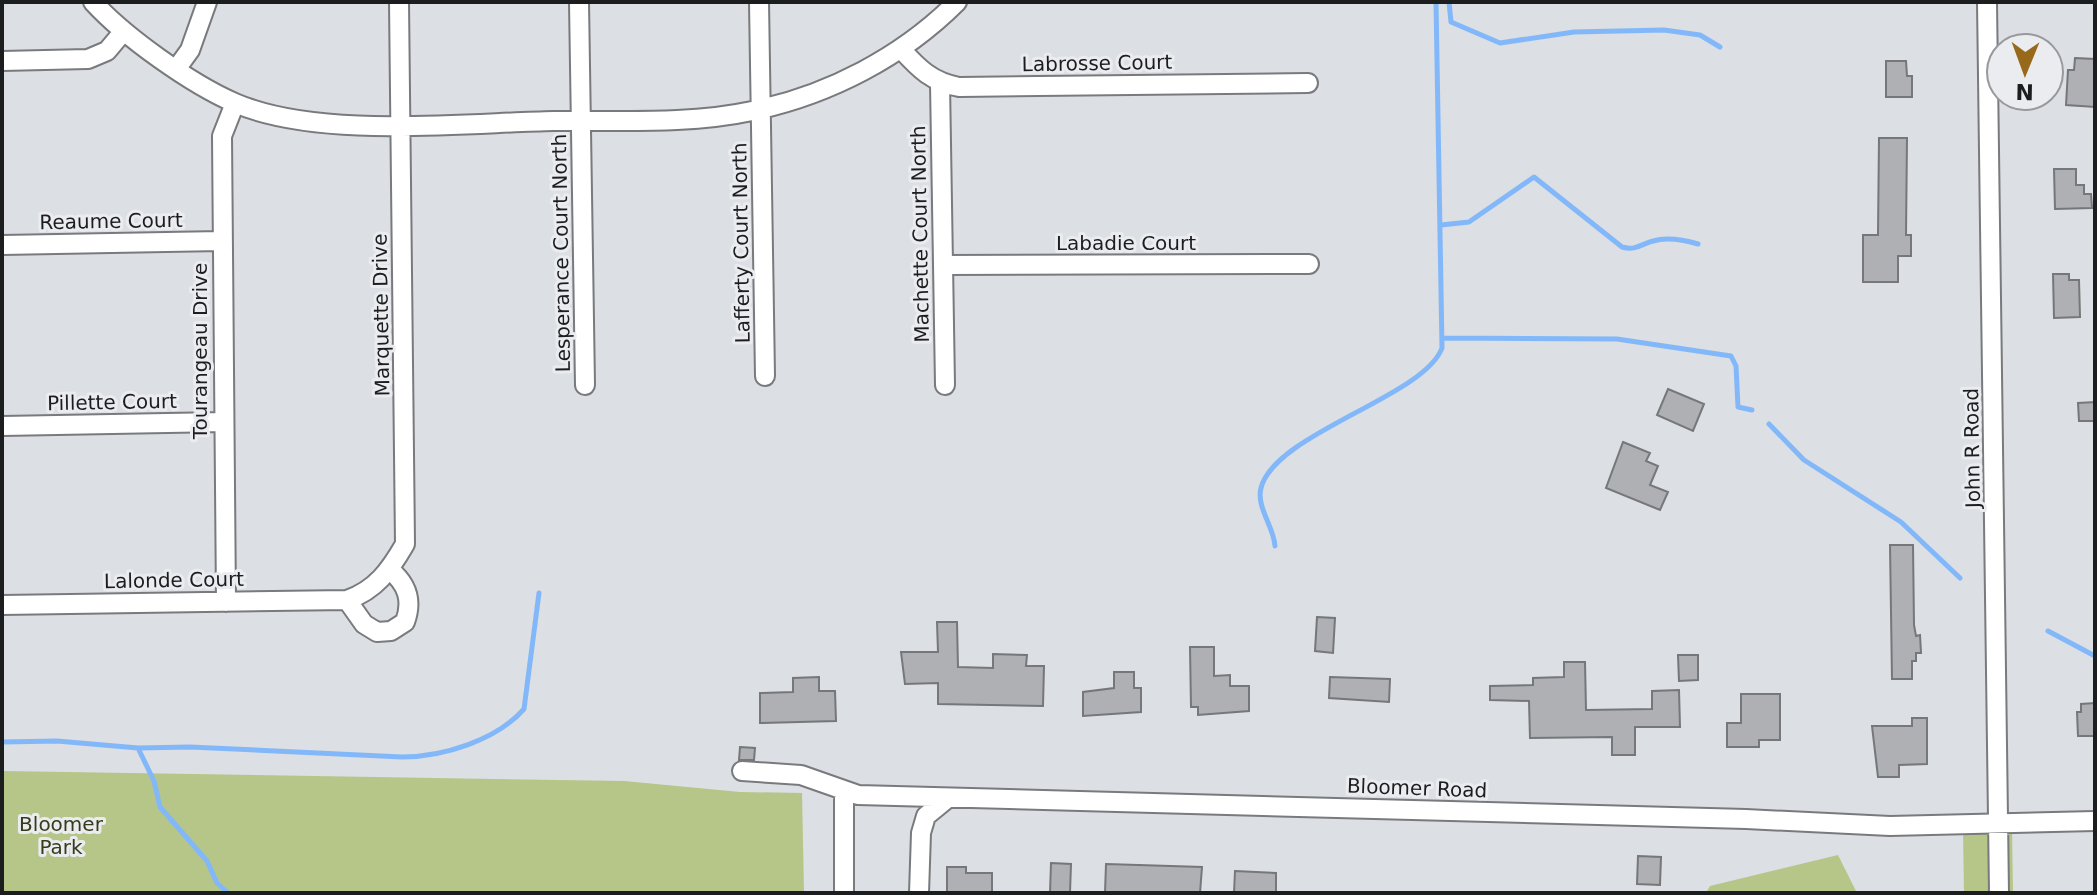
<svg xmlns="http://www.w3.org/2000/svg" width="2097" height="895" font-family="'DejaVu Sans',sans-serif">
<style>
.green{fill:#b6c588}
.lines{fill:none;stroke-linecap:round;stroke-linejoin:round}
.stream{stroke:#82b8f9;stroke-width:5}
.building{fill:#aeb0b4;stroke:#75777a;stroke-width:2}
.minor-casing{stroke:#787a7d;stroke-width:22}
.minor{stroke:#fff;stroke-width:18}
.labels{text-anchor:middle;stroke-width:6;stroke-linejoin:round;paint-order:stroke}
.street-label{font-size:20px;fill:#1c1d1e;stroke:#eaecf0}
.park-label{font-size:20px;fill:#353c19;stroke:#eaecf0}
</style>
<rect width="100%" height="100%" fill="#dcdfe3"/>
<!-- green -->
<path class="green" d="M2,771L624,781L740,792L802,793L804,893H2Z
M2012,828L2013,893H1964L1963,829Z
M1838,855L1857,893H1706L1710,886Z"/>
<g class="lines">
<!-- stream -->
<path class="stream" d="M1449,2L1451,22L1500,43L1574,32L1664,30L1700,35L1720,47
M1441,225L1469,222L1534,177L1622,247C1636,251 1641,244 1653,241C1667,237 1684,240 1698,244
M1443,338L1617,339L1731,356L1736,366L1738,407L1752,410
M1769,424L1804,460L1901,522L1960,578
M1275,546C1274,527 1256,507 1261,488C1275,433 1424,397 1442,348L1436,2
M2048,631L2095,656
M2,742L57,741L138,748L190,747L402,757C443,757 497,740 524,709L539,593
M138,748L154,781L160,807L207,861L217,883L228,893"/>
</g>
<!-- building -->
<path class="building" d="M2075,58L2095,59V107L2066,105L2068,70H2074Z
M1886,61H1906L1907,76H1912V97H1886Z
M1879,138H1907L1906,235H1911V256H1898V282H1863V235H1878Z
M2054,169H2076V185H2084V194H2091L2092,208L2055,209Z
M2053,274H2069V280H2079L2080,317L2054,318Z
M1668,389L1704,404L1693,431L1657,415Z
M2095,402V421H2079L2078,403Z
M1623,442L1650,453L1646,461L1658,466L1650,485L1668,492L1660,510L1606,488Z
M1890,545H1913L1914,625L1916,636L1920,635L1921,653H1916V661H1912V679H1892Z
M1317,617L1335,618L1333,653L1315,651Z
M937,622H957L958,667L993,668V654L1027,655L1026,666H1044L1043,706L938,704V683L905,684L901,652H938Z
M1190,647H1214V676L1230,675V686H1249V711L1198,715V707H1191Z
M1678,655H1698V680L1679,681Z
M1564,662H1585L1586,710L1652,709V691L1679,690L1680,727H1635V755H1612V737L1530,738L1529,701L1490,700V686L1533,685V678L1564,677Z
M1114,672H1134V688H1141V712L1083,716V692L1114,688Z
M819,677V691H835L836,721L760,723V693L793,692V678Z
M1330,677L1390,679L1389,702L1329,698Z
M1741,694H1780V740H1759V747H1727V723H1741Z
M2095,703V736H2078L2077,712H2081V704Z
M1912,718H1927V764L1899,765V777H1878L1872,726H1912Z
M740,747L755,748L754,760H739Z
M1638,856L1661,857L1660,885L1637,884Z
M1051,863L1071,864L1070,893H1050Z
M1106,864L1202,867L1200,893H1105Z
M947,867H966V873H992V893H947Z
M1235,871L1276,873V893H1234Z"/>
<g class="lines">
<defs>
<path id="minor" d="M93,2C125,37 191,84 235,103C318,139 462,123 553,121C619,120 687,125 752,111C829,95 902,57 957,2
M579,2L585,385
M759,2L765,376
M1987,2L1999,893
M901,49C919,69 932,82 959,87L1308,83
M2,61L88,59L107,51L123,32
M177,68L190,50L207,2
M940,83L945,385
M2,245L221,241
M943,265L1309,264
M2,426L222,422
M347,600L364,624L377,632L391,631L405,622C413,600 407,584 390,570
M226,602L222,136L235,103
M2,605L347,600C376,590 390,570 405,544L399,2
M742,771L801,775L858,795L1746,819L1890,826L2095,821
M844,893V792
M919,893L921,833L926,816L948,798"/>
</defs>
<!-- minor casing -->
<use href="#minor" class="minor-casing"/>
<!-- minor -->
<use href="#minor" class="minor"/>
</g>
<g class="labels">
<!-- street labels -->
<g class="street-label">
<text transform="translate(1097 63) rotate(-1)" y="7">Labrosse Court</text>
<text transform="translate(111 221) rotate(-1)" y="7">Reaume Court</text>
<text transform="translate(920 234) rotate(-91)" y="7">Machette Court North</text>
<text transform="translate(741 243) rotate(-91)" y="7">Lafferty Court North</text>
<text x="1126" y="250">Labadie Court</text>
<text transform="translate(561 253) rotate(-91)" y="7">Lesperance Court North</text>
<text transform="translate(381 315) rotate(-91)" y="7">Marquette Drive</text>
<text transform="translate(200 351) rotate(-90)" y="7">Tourangeau Drive</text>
<text transform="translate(112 402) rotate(-1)" y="7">Pillette Court</text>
<text transform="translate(1972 448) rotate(-91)" y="7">John R Road</text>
<text transform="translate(174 580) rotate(-1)" y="7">Lalonde Court</text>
<text transform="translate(1417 788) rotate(2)" y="7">Bloomer Road</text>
</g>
<!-- park labels -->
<g class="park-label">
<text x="61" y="831">Bloomer<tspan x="61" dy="23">Park</tspan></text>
</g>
</g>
<!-- border -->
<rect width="2097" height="895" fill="none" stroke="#1c1d1e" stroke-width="8"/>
<!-- north arrow -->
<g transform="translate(2025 72) rotate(181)"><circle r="38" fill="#eaecf0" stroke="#98999c" stroke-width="2"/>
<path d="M0-6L14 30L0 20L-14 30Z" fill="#99691b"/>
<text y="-12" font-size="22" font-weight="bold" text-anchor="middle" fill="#1c1d1e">N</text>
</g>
</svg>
